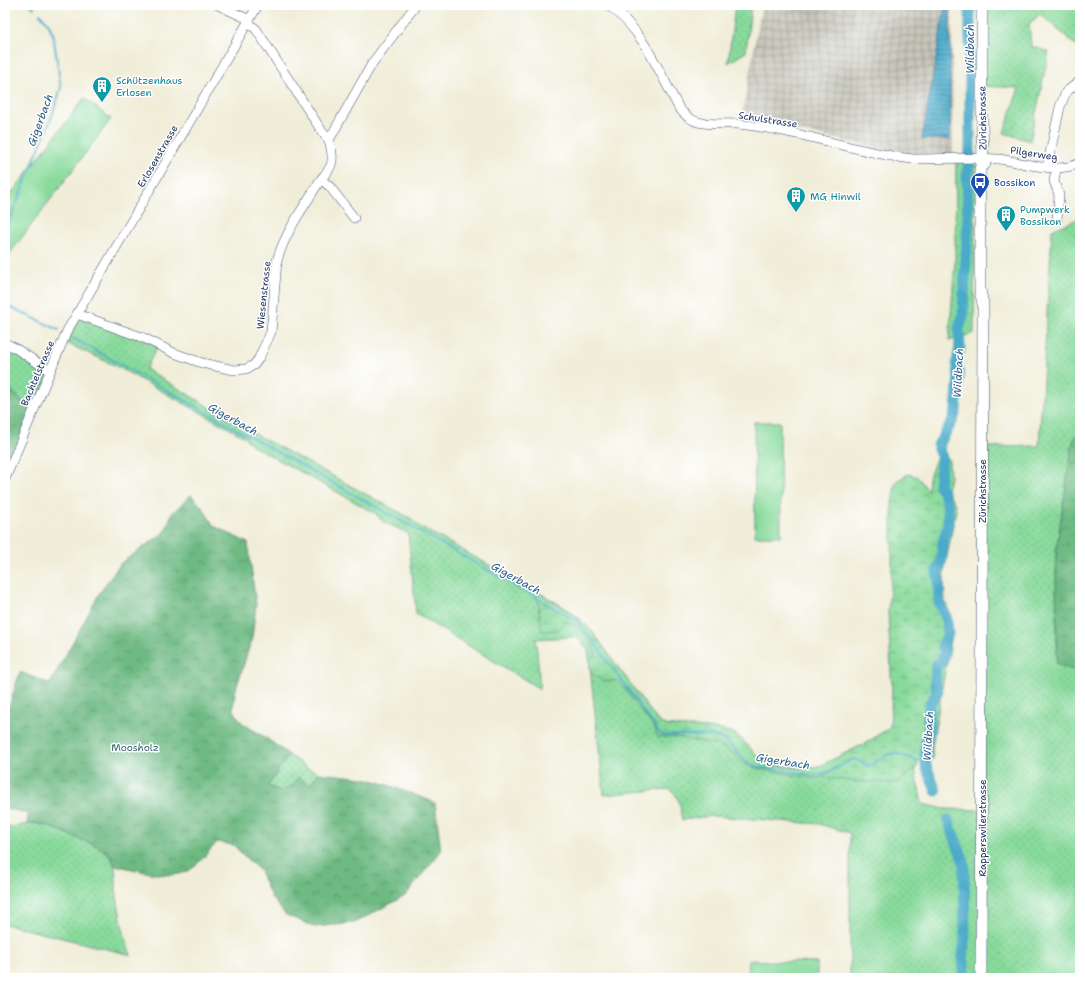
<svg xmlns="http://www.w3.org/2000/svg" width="1085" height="983" font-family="'Shantell Sans',sans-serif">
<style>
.industrial{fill:url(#industrial-grid)}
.grass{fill:url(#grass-dots);stroke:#52847c}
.forest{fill:url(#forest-crowns);stroke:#447470}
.wetland{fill:url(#wetland-marsh);stroke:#52847c}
.park{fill:#88da9b;stroke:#52847c}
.water{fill:url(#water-rules);stroke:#326c94}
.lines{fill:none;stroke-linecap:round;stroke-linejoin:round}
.stream{stroke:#4aaac9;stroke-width:2}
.river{stroke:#4aaac9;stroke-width:11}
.minor-casing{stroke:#3b4c70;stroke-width:10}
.major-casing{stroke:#3b4c70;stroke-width:12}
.minor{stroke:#fff;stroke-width:9}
.major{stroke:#fff;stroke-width:11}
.labels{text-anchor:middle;stroke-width:3;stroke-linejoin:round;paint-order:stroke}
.culture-label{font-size:10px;fill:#0d838f;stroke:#fff;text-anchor:start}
.street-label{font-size:10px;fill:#1b2f5e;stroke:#fff}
.transit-label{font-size:10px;fill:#164399;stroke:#fff;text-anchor:start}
.park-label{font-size:10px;fill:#3c6270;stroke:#fff}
.water-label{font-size:11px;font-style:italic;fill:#2e6089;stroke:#fff}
</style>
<defs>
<pattern id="industrial-grid" width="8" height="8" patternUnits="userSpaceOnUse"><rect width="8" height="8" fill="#c5c5b8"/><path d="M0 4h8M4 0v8" fill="none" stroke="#9fa099"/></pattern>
<pattern id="grass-dots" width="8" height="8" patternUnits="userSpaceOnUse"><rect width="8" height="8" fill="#88da9b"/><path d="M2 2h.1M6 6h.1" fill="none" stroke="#75bb88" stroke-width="1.8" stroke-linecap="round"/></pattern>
<pattern id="forest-crowns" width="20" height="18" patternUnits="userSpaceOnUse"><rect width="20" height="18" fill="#6eba83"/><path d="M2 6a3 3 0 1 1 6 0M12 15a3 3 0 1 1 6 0" fill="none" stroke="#5a986e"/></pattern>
<pattern id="wetland-marsh" width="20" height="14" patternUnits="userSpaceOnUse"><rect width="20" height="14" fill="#88da9b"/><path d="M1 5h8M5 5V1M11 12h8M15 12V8" fill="none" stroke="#75bb88"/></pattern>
<pattern id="water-rules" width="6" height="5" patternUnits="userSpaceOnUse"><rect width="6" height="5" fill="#4aaac9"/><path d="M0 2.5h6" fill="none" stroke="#3d8ba6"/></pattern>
</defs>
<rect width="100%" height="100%" fill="#fff"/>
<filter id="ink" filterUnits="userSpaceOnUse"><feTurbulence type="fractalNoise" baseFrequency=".025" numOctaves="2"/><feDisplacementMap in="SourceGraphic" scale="8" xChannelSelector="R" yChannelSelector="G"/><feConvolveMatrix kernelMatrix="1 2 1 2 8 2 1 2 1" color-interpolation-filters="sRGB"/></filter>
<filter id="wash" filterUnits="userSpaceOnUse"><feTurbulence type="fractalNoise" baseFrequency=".012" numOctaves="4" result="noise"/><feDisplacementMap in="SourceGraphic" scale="16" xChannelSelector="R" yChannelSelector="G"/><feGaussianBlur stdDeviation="0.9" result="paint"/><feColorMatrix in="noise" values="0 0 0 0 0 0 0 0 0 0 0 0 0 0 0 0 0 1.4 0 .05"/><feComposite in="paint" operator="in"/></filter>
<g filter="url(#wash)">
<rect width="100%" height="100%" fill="#f0edd8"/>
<!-- industrial -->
<path class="industrial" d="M762,5H952L953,154H906L741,119Z"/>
<!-- grass -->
<path class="grass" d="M735,5H751L746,52L728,63Z
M983,5H1080L1079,48L1040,14L1029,24L1031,46L1049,52L1030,141L1004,133L1019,88L982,86Z
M956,159H976L974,333L949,341L955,261Z
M1080,218V430L1073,441L1056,551L1057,664L1080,672V978H850V833L819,824L712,816L682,820C680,808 681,796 669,789L604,795L588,650L579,639L572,637L536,639L540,689L416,614L408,533L383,522L375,513L253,446L243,436L116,366L62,341L77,314L158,345L146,369L244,428L412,519L419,526L561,605L579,618L591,630L656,719L663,725L729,732L740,738L759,758L767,763L806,768L822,765L870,741L879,734L914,765L922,804L945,809L981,810L982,447L1039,446L1052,230Z
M5,343L50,371L33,412L5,385Z
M289,755L307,768L319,773L310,785L292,786L281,791L268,786Z
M34,823C50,826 103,844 111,857C118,868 115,884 117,896C120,916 124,936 131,955L5,924V828Z"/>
<!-- forest -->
<path class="forest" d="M5,385L33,412L5,479Z
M1080,430V672L1057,664L1056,551L1073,441Z
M191,495L202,507L214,526L248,543L256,605L252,638L235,692L233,709L242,723L265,737L289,755L268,786L281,791L292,786L298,777L310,785L319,773C335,775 352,776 368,779C391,785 413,794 435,803L441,851L405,896L354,923L315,927L286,915L271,897L260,871L233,845L217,842C209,851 196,868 186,872C167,880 134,869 115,865L111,856L99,847L46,825L34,823L27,824L28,813L5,808V719L20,672L50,684L100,592L121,563L165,532L172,513Z"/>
<!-- wetland -->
<path class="wetland" d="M964,337L962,352L963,370L960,411L953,429L945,444L944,450L949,461L950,477L947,490L955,504L956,510L944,573L945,601L951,616L949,655L945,671L932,747L933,759L927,761V756L917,762L918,766L897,783L850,781L825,777L811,778L759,769L744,764L734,754L718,745L676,737H658L655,729L624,688L616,681H604L591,673L589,661L596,653C589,641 580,622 564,622L557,630L542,631L537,592C557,603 575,614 591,630L656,719L660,723L668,726C685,727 718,727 733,733C744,738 750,750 760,758C772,769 807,770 822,765L870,741L890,727L892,692L888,612L892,567V501L896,481L908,474L918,477L928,491L929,477L937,456L935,448L939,437L951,413L955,386L953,360L956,339Z"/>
<!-- park -->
<path class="park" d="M84,98L111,119L5,260V202Z
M754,422H780L781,536H755Z
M748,960L817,963V978L747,976Z"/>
<!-- water -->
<path class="water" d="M945,6H950V139H922Z"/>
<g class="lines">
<!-- stream -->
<path class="stream" d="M31,5L34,8
M5,231L51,119L61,88L53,34L48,23L40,14
M5,302L10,307L59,330
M73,338L414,528L577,621L588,634L661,735L716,736L727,741L748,764L759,767L812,775L829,772L851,760L855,759L869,766L889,754L896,753L918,761"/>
<!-- river -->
<path class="river" d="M936,791L926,766L925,753L926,740L929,732L928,714L930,703L938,692L935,684L936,665L942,661L945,650L942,646L948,634L947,620L939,602V582L937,572L942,559L943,542L948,524V507L944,494L939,485L942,457L938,449V445L953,420L956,410L959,376L957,362L960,348L959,329L963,315L968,220L967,177L970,153V5
M948,820L964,862L965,940L963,956L965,978"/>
</g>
</g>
<g filter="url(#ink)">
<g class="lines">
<defs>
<path id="minor" d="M218,5L250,20
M608,5C643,29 659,72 679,108C696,130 713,122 737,124C792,129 844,148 898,157L912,159C940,159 970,157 998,159C1025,162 1054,175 1080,163
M248,23L256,29L323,133L329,140
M1047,167L1060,107L1066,92L1080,81
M1056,169L1054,181L1059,195L1057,219
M321,179L330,187L354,218
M77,314L144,338L174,353L202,363L234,370L246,369L254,365L259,358L271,332L277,261C285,232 304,207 319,182C322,177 329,171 331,165C334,157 331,148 329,140L373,62L416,5
M5,343L15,348L50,371
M5,479L67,331L258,5"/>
<path id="major" d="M982,5V125L983,159L985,164
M981,978L983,304L980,290V169L983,159"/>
</defs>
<!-- minor casing -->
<use href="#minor" class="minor-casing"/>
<!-- major casing -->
<use href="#major" class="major-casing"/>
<!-- minor -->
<use href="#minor" class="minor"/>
<!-- major -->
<use href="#major" class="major"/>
</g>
</g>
<!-- icons -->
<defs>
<symbol id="building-pin" viewBox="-11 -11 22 30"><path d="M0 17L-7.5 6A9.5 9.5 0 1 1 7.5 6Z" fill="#0f9aa8" stroke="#fff"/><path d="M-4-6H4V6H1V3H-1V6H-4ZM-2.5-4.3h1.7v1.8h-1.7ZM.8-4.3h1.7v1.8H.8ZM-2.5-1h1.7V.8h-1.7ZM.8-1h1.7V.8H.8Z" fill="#fff"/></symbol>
<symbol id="bus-pin" viewBox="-11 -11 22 30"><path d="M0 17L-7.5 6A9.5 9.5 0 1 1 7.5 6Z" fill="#1a4fb4" stroke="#fff"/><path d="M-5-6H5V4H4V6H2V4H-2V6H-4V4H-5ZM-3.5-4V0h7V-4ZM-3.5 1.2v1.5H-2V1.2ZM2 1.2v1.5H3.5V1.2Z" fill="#fff"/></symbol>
</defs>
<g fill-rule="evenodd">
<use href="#building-pin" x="91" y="75" width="22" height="30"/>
<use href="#bus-pin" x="969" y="171" width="22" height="30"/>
<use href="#building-pin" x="785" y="185" width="22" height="30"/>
<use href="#building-pin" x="995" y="204" width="22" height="30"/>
</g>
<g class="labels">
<!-- culture labels -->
<g class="culture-label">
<text x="116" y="84">Schützenhaus<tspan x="116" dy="12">Erlosen</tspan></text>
<text x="810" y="200">MG Hinwil</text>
<text x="1020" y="213">Pumpwerk<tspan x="1020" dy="12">Bossikon</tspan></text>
</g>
<!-- street labels -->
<g class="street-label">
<text transform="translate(982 118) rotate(-91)" y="4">Zürichstrasse</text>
<text transform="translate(768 119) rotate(9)" y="4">Schulstrasse</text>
<text transform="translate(1034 153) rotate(9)" y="4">Pilgerweg</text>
<text transform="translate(157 156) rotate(-60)" y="4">Erlosenstrasse</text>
<text transform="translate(263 295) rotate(-84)" y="4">Wiesenstrasse</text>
<text transform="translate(37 373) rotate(-67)" y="4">Bachtelstrasse</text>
<text transform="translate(982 491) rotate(-90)" y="4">Zürichstrasse</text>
<text transform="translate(982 828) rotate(-90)" y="4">Rapperswilerstrasse</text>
</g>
<!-- transit labels -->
<g class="transit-label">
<text x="994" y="186">Bossikon</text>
</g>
<!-- park labels -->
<g class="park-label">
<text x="135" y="751">Moosholz</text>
</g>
<!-- water labels -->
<g class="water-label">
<text transform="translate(970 49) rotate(-90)" y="4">Wildbach</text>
<text transform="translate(40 120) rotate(-70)" y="4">Gigerbach</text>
<text transform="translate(958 373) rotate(-87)" y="4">Wildbach</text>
<text transform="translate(233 419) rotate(29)" y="4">Gigerbach</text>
<text transform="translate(516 578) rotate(29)" y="4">Gigerbach</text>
<text transform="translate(928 736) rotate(-87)" y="4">Wildbach</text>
<text transform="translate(783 761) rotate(9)" y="4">Gigerbach</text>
</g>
</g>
<!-- margin -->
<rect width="1085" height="983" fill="none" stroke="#fff" stroke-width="20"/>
</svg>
